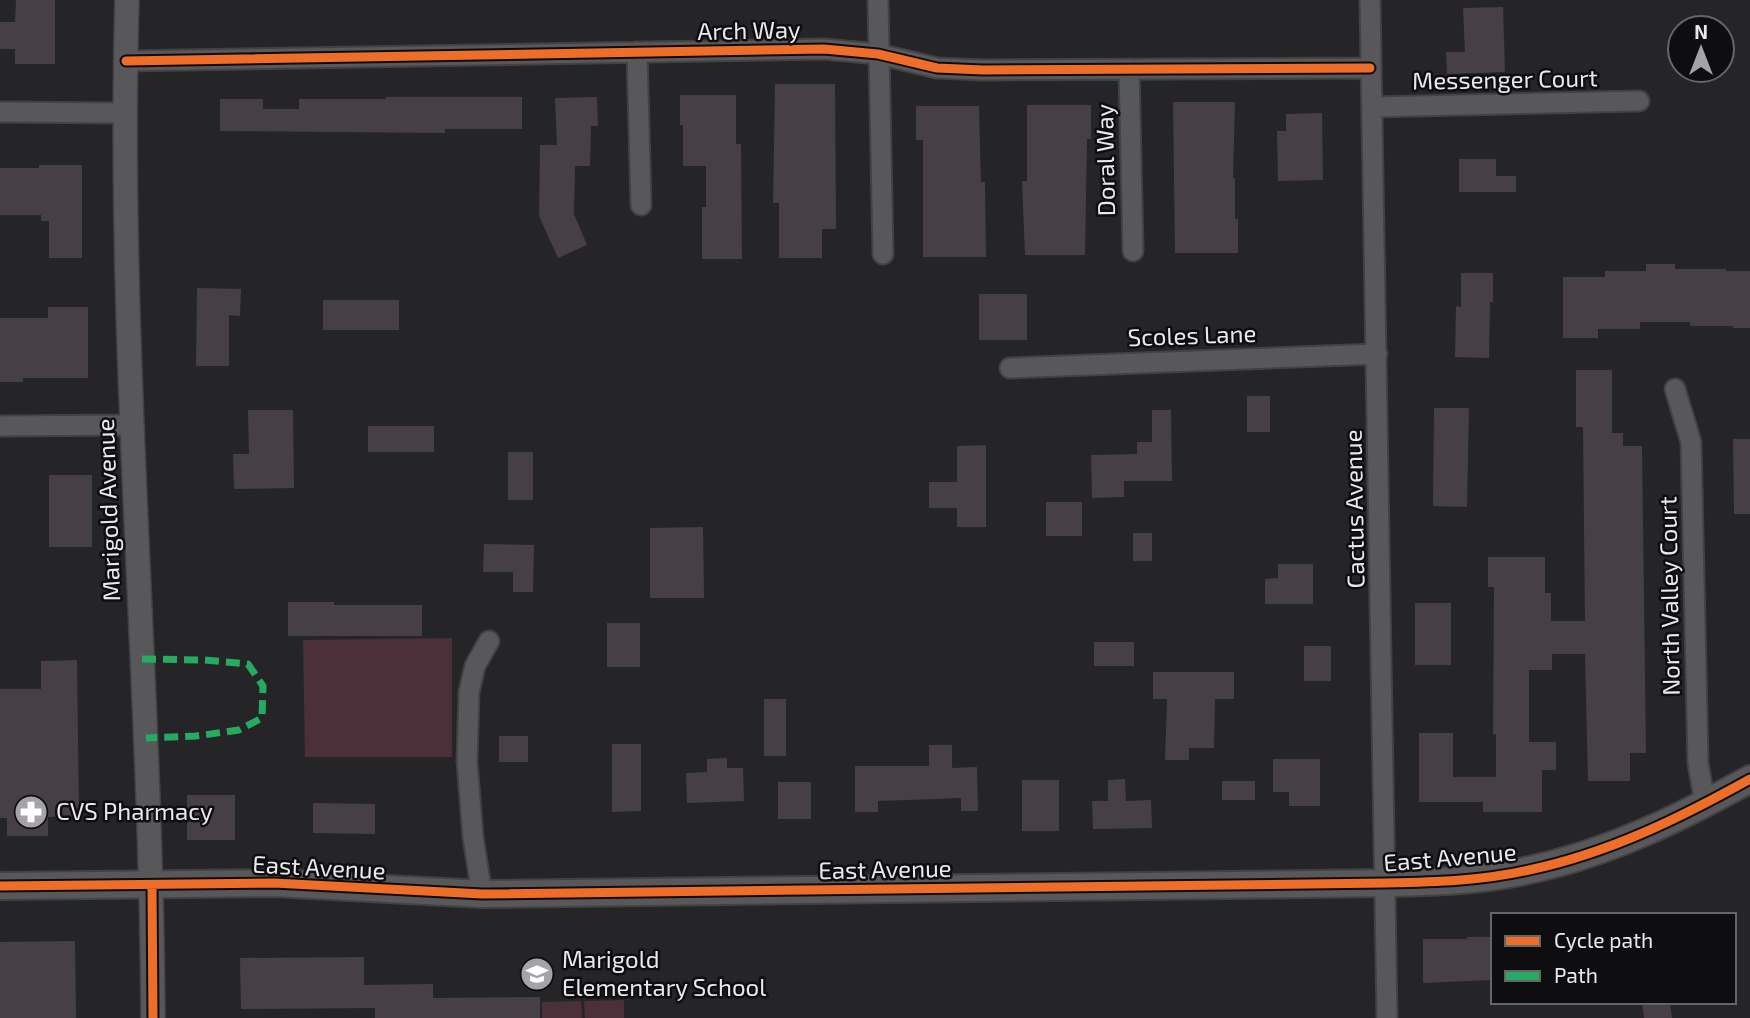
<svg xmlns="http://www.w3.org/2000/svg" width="1750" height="1018" font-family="'Exo 2',sans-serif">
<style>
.green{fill:#4b2f39}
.building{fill:#464046}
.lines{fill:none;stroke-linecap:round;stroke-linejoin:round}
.minor-casing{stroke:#424244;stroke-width:23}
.tertiary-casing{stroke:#424244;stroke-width:26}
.secondary-casing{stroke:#424244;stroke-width:30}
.minor{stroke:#585759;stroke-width:19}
.tertiary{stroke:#585759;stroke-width:23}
.secondary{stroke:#585759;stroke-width:26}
.quiet{stroke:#26ab63;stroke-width:7;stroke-dasharray:14 7;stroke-linecap:butt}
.cycleway-casing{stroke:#0e0d0f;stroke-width:13}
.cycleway{stroke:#ee6e29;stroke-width:9}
.labels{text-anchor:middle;stroke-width:5;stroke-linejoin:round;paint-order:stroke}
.street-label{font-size:24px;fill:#eae8ec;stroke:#0e0d0f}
.poi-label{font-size:24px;fill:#eae8ec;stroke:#0e0d0f;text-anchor:start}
</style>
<rect width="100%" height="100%" fill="#252427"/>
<!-- green -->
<path class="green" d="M452,638V757H305L303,640Z
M624,1000V1018H585L584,1001Z
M581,1001L582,1018H542V1002Z"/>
<!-- building -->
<path class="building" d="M16,0H55V64H15V49H0V22H15Z
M1503,7L1505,72L1447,74L1446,52H1465L1463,8Z
M775,84H835L836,229H822V258H779V203H773Z
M680,95H736V144H741L742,259H702V207H706V166H683V125H680Z
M386,97H522V129H445V133L220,131V99H263V109H299V99H386Z
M597,97L598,126H591L590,166H575L574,214L587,245L558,258L539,216L540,145H557L555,98Z
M1173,102H1235L1233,178H1235V219H1238V253H1175Z
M1027,105H1091V139H1087L1085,255H1025L1022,181H1027Z
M916,106H979L981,182H985L986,257H923V140H916Z
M1322,113L1323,180L1278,181L1277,131H1286V114Z
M1459,159H1496V176H1516V192H1459Z
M39,165H82V258H49V221H41V215H0V168H39Z
M1646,264H1675V269H1726V271H1750V328H1733V326H1690V322H1640V329H1598V338H1563V277H1605V271H1646Z
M1461,273H1493V302H1490L1489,358L1455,357L1456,306L1461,307Z
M197,288L241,289L240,316L229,315V366H196Z
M979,294H1027V340H979Z
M323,300H399V330H323Z
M48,307H88V378H23V382H0V318H48Z
M1576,370H1612V433H1623V446H1642L1646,753H1630V781H1588L1585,654H1552V670H1529V742H1556V770H1542V812H1483V802H1419V733H1453V777H1496V734H1493L1494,587H1488V557H1545V593H1551V621H1585L1583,427H1576Z
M1247,396H1270V432H1247Z
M1434,408H1469L1467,507L1433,506Z
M248,410H293L294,488L234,489L233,454H249Z
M1152,410H1171L1172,481H1124V497L1092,498L1091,455L1137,454V442H1152Z
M368,426H434V452H368Z
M1733,439H1750V514H1734Z
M986,445V527H957V508H929V482H957V446Z
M508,452H533V500H508Z
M49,475H92V547H49Z
M1046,502H1082V536H1046Z
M703,527L704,598H650V528Z
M1133,533H1152V561H1133Z
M484,544L534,545L533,592H513V572H483Z
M1278,564H1313V604H1265V579L1278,578Z
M288,602H334V605H422V636H288Z
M1415,603H1451V665H1415Z
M607,623H640V667H607Z
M1094,642H1134V666H1094Z
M1304,646H1331V681H1304Z
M77,660L79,816L48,817V836H7V818H0V689H41V661Z
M1153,672H1234V699H1215L1214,748H1189V760H1165L1167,699H1153Z
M764,699H786V756H764Z
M499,736H528V762H499Z
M612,744H641V811L612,812Z
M929,745H952V768L977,767L978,811H961V798L878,801V812H855V766H929Z
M727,758V768H743L744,801L687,803L686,773L707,772V759Z
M1273,759H1320V806H1289V792H1273Z
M1125,779L1126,801L1151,800L1152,828L1093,829L1092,801H1108V780Z
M1022,780H1059V831H1022Z
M1222,781H1255V800H1222Z
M778,782H811V819H778Z
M187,795H235V840H187Z
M313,803L375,804V834L313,833Z
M1467,937H1493V980L1423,983V939H1467Z
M75,941L76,1018H0V942Z
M364,957V985L433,984V998L540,997V1018H375V1008L241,1009L240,958Z
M1642,1002H1670L1672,1018H1644Z"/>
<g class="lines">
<defs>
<path id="minor" d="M878,0L883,254
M1370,0L1387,1018
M637,52L641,205
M126,61L824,49L878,54L937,68L983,70L1370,68
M1129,69L1133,251
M1372,107L1639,101
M0,112L126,113
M1010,368L1377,354
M1675,389L1691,442L1698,763L1705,804
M0,426L132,425
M482,894L473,837L467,761L469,692L475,666L489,641"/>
<path id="tertiary" d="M127,0C117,340 151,679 153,1018"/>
<path id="secondary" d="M0,886L274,883L482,894L1386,883C1434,882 1482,881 1529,870C1609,853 1680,818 1750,779"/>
</defs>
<!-- minor casing -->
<use href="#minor" class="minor-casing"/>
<!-- tertiary casing -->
<use href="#tertiary" class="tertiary-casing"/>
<!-- secondary casing -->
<use href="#secondary" class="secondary-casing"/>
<!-- minor -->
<use href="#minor" class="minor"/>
<!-- tertiary -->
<use href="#tertiary" class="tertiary"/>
<!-- secondary -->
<use href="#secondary" class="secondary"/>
<!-- quiet -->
<path class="quiet" d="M142,659L204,660L248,664L263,686L262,718L239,730L196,736L146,738"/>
<defs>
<path id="cycleway" d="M126,61L824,49L878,54L937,68L983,70L1370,68
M152,885L153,1018
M0,886L274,883L482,894L1386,883C1434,882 1482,881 1529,870C1609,853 1680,818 1750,779"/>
</defs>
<!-- cycleway casing -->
<use href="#cycleway" class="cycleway-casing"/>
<!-- cycleway -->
<use href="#cycleway" class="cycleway"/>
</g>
<!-- icons -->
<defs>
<symbol id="pharmacy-disc" viewBox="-11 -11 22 22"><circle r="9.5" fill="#a5a3a7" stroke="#0e0d0f"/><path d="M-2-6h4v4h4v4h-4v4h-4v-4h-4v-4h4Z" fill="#fff"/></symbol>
<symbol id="school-disc" viewBox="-11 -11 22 22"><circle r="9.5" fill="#a5a3a7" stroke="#0e0d0f"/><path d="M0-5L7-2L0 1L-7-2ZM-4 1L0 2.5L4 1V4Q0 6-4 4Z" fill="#fff"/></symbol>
</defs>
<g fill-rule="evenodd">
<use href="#pharmacy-disc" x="12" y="793" width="38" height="38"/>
<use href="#school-disc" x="518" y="955" width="38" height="38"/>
</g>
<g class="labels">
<!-- street labels -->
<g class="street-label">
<text transform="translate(749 31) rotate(-1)" y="8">Arch Way</text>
<text transform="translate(1505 80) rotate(-1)" y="8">Messenger Court</text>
<text transform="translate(1106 160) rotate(-91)" y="8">Doral Way</text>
<text transform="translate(1192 336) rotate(-2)" y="8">Scoles Lane</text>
<text transform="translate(1355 509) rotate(-91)" y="8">Cactus Avenue</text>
<text transform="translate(109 510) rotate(-92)" y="8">Marigold Avenue</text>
<text transform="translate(1670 596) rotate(-91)" y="8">North Valley Court</text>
<text transform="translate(1450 858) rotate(-5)" y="8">East Avenue</text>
<text transform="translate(319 868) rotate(3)" y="8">East Avenue</text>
<text transform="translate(885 870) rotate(-1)" y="8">East Avenue</text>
</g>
<!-- poi labels -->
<g class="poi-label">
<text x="56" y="820">CVS Pharmacy</text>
<text x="562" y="968">Marigold<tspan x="562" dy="28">Elementary School</tspan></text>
</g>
</g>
<!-- legend -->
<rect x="1491" y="913" width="245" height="91" fill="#0e0d0f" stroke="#666567" stroke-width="2"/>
<rect x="1505" y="936" width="35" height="10" fill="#ee6e29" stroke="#666567" stroke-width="2"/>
<text x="1554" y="948" font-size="21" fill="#eae8ec">Cycle path</text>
<rect x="1505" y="971" width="35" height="10" fill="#26ab63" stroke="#666567" stroke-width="2"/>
<text x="1554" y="983" font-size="21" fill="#eae8ec">Path</text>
<!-- north arrow -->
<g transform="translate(1701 49)"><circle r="33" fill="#0e0d0f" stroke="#666567" stroke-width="2"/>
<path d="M0-5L12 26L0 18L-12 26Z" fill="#a5a3a7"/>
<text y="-10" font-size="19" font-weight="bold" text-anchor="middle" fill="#eae8ec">N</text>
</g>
</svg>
